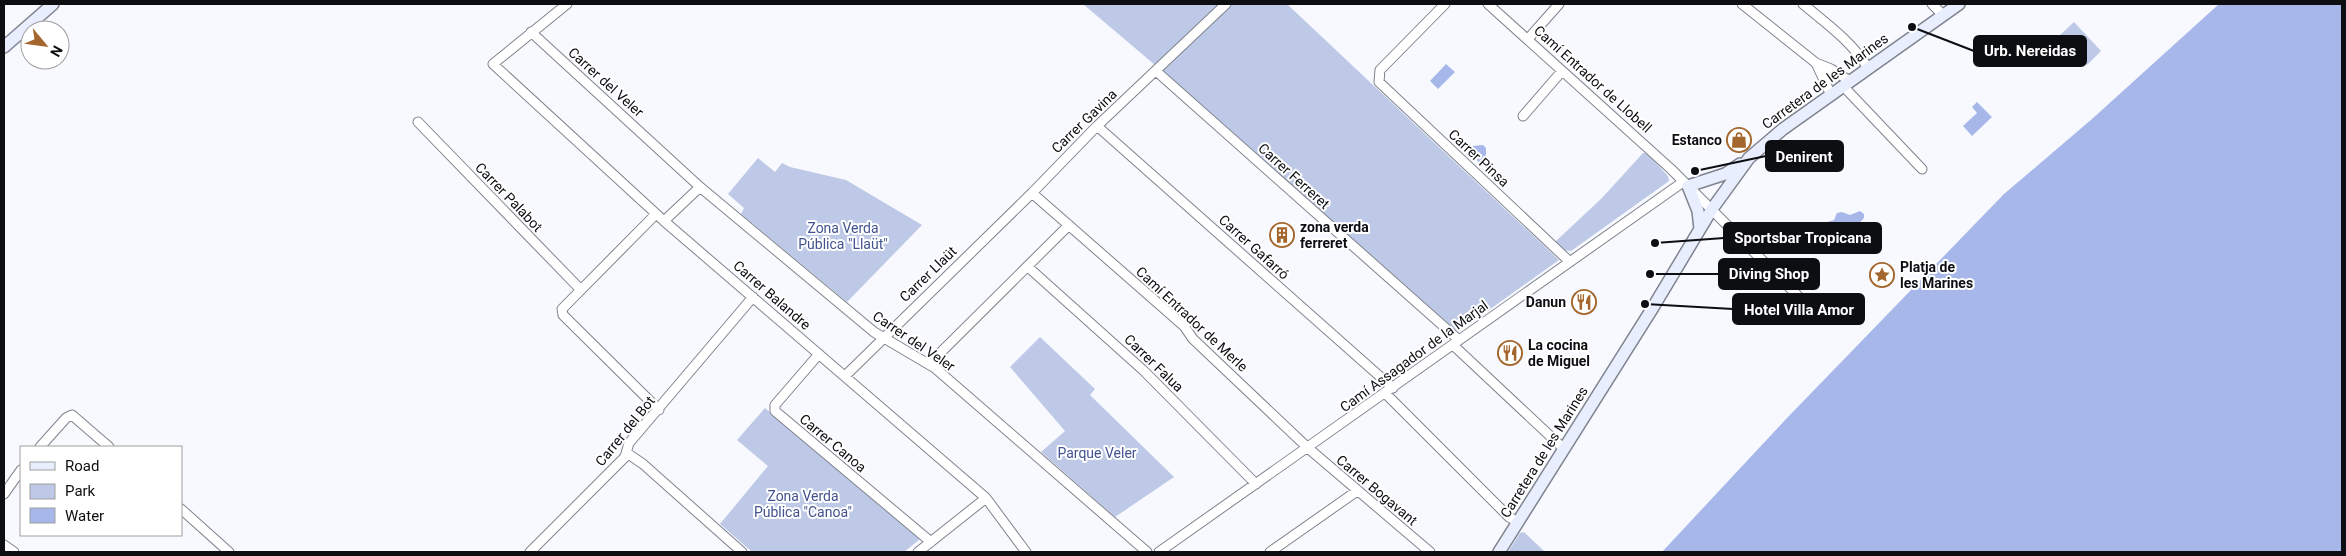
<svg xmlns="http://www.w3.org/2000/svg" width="2346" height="556" font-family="Roboto,sans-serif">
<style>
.green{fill:#bec9e7}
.water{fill:#a7b7e9}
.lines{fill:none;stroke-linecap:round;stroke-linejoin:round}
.street-casing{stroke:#7f838d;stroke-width:11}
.secondary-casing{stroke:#7f838d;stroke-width:14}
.street{stroke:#fff;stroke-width:9}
.secondary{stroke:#e8eefe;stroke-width:11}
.labels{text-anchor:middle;stroke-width:4;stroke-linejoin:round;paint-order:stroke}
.street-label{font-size:14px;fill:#0c0e11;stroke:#fff}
.poi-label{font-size:14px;font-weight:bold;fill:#0c0e11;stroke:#fff;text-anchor:start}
.park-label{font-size:14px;fill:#425290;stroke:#fff}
.leader{fill:none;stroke:#0c0e11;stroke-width:2}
.callout-dot{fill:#0c0e11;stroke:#fff;stroke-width:2}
.callout{fill:#0c0e11;stroke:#0c0e11;stroke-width:2}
.callout-label{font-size:15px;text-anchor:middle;font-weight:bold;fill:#fff}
</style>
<rect width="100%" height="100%" fill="#f7f9fe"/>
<!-- green -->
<path class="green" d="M1083,4H1221L1155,65Z
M1230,4H1287L1559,260L1458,332L1162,70Z
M2074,22L2101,51L2087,65L2059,36Z
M1643,153H1647L1668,176L1669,181L1571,251L1564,250L1555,242L1602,198Z
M758,158L775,172L782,163L790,167L846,180L922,225L847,302L741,214L744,208L728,194Z
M1040,337L1095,389L1090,395L1174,477L1115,517L1041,452L1065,431L1010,367Z
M765,408L920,539L904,552H752L720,524L768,466L737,440Z
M1523,532L1525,533L1545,552H1508L1520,533Z"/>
<!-- water -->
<path class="water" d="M2219,4H2342V552H1662L1788,417L2004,194L2092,119Z
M1446,64L1455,72L1438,89L1430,81Z
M1977,102L1992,117L1972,136L1963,126L1977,113L1972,107Z
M1469,143L1472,146L1483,145L1486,148V163L1481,164L1465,149Z
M1860,211L1864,214V218L1854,229L1842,227L1832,230L1827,227V222L1834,220L1837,213L1842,212L1850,215Z"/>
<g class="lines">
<defs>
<path id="street" d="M567,4L493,64L664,221L986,498L1026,552
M1445,4L1380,70L1379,82L1570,262
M1488,4L1671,169L1805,303
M1742,4L1816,63L1831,69L1850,81
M1803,4C1827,24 1851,41 1868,68
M1932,4L1943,15
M531,32L700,187L874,332L935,368L1147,552
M1528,39L1559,4
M1816,63L1831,95
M1156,71L1459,340
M1843,86L1922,169
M1523,116L1562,71
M418,122L581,290
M1097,126L1393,388
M1032,193L1184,326L1193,339L1308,448L1430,552
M656,214L562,309L563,315L659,410
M664,221L700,187
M1028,267L1144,371L1256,484
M1453,345L1564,449
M819,354L775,405V411L931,542
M929,364L1069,225
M845,376L1032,193L1097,126L1226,4
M1385,393L1509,517L1518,522
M40,447L66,418L72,415L109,447
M627,453L643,464L742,552
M4,494L21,470
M181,509L229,552
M4,545L14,552
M530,552L625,457L629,443L753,297
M918,552L986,498
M1159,552L1683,182
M1270,552L1357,491"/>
<path id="secondary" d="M4,47L53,4
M1700,229L1698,211L1688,186L1725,174L1740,164
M1499,552L1652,309L1712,209L1749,158L1783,129L1959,4"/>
</defs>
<!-- street casing -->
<use href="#street" class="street-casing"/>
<!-- secondary casing -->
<use href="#secondary" class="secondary-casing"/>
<!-- street -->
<use href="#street" class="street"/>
<!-- secondary -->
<use href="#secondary" class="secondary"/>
</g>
<!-- icons -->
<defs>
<symbol id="shop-ring" viewBox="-11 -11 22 22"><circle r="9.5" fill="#fff" stroke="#a4662c" stroke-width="1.5"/><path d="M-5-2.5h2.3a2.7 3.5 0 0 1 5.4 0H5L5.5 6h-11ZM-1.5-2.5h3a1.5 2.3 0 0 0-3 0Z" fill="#a4662c"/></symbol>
<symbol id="building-ring" viewBox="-11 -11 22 22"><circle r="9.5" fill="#fff" stroke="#a4662c" stroke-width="1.5"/><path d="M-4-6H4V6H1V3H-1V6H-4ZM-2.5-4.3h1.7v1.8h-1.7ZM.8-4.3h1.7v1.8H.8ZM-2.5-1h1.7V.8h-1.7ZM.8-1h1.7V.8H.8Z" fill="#a4662c"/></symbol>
<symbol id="sight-ring" viewBox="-11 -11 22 22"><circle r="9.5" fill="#fff" stroke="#a4662c" stroke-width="1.5"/><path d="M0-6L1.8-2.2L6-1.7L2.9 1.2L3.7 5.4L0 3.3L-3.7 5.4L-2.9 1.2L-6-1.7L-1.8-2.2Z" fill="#a4662c"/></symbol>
<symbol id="restaurant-ring" viewBox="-11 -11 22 22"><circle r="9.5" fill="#fff" stroke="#a4662c" stroke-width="1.5"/><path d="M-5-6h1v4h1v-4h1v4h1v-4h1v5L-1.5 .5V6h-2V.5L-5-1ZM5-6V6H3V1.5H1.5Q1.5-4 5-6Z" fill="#a4662c"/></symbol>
</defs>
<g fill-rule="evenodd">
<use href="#shop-ring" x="1725" y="126" width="28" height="28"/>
<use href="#building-ring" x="1268" y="221" width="28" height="28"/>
<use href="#sight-ring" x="1868" y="261" width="28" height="28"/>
<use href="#restaurant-ring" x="1570" y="288" width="28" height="28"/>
<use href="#restaurant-ring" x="1496" y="339" width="28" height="28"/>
</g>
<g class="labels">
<!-- street labels -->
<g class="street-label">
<text transform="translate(1593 79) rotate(42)" y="5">Camí Entrador de Llobell</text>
<text transform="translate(1825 81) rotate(-36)" y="5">Carretera de les Marines</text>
<text transform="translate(606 82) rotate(42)" y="5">Carrer del Veler</text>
<text transform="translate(1084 121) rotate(-44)" y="5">Carrer Gavina</text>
<text transform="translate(1479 158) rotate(43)" y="5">Carrer Pinsa</text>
<text transform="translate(1294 176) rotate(42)" y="5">Carrer Ferreret</text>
<text transform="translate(509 197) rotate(46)" y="5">Carrer Palabot</text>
<text transform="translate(1254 247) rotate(42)" y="5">Carrer Gafarró</text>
<text transform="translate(928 274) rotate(-44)" y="5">Carrer Llaüt</text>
<text transform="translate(772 295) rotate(41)" y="5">Carrer Balandre</text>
<text transform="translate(1192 319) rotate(43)" y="5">Camí Entrador de Merle</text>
<text transform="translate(914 341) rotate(34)" y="5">Carrer del Veler</text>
<text transform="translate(1414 356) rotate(-36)" y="5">Camí Assagador de la Marjal</text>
<text transform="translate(1154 363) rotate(44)" y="5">Carrer Falua</text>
<text transform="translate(625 431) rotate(-51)" y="5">Carrer del Bot</text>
<text transform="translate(833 443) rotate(40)" y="5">Carrer Canoa</text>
<text transform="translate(1544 452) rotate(-58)" y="5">Carretera de les Marines</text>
<text transform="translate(1377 490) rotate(40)" y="5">Carrer Bogavant</text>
</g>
<!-- poi labels -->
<g class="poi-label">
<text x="1722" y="145" text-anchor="end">Estanco</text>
<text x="1300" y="232">zona verda<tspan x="1300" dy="16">ferreret</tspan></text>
<text x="1900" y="272">Platja de<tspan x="1900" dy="16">les Marines</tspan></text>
<text x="1566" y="307" text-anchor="end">Danun</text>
<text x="1528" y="350">La cocina<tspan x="1528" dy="16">de Miguel</tspan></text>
</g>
<!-- park labels -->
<g class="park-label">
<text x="843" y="233">Zona Verda<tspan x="843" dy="16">Pública "Llaüt"</tspan></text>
<text x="1097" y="458">Parque Veler</text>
<text x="803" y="501">Zona Verda<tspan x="803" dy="16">Pública "Canoa"</tspan></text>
</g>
</g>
<!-- callouts -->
<path class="leader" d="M1912 27L1974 51M1695 171L1766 156M1655 243L1724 238M1650 274L1719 274M1645 304L1733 309"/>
<g class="callout-dot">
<circle cx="1912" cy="27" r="5"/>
<circle cx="1695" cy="171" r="5"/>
<circle cx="1655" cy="243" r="5"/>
<circle cx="1650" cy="274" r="5"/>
<circle cx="1645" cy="304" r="5"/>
</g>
<g class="callout">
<rect x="1974" y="36" width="112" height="30" rx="5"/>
<rect x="1766" y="141" width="77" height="30" rx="5"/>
<rect x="1724" y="223" width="157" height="30" rx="5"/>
<rect x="1719" y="259" width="100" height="30" rx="5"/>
<rect x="1733" y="294" width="131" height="30" rx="5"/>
</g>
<g class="callout-label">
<text x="2030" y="56">Urb. Nereidas</text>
<text x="1804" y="162">Denirent</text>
<text x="1803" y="243">Sportsbar Tropicana</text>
<text x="1769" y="279">Diving Shop</text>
<text x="1799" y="315">Hotel Villa Amor</text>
</g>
<!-- border -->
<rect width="2346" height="556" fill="none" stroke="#0c0e11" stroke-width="10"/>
<!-- legend -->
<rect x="20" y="446" width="162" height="90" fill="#ffffff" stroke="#9e9fa0"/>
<rect x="30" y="462" width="25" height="8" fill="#e8eefe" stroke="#9e9fa0"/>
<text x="65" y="471" font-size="15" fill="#0c0e11">Road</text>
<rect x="30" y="484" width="25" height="15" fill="#bec9e7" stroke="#9e9fa0"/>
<text x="65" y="496" font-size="15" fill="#0c0e11">Park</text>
<rect x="30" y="508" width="25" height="15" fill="#a7b7e9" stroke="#9e9fa0"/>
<text x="65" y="521" font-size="15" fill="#0c0e11">Water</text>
<!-- north arrow -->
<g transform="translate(45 45) rotate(119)"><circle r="24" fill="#ffffff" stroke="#9e9fa0"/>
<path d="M0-4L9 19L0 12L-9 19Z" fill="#a4662c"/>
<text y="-8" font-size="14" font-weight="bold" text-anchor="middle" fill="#0c0e11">N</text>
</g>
</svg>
